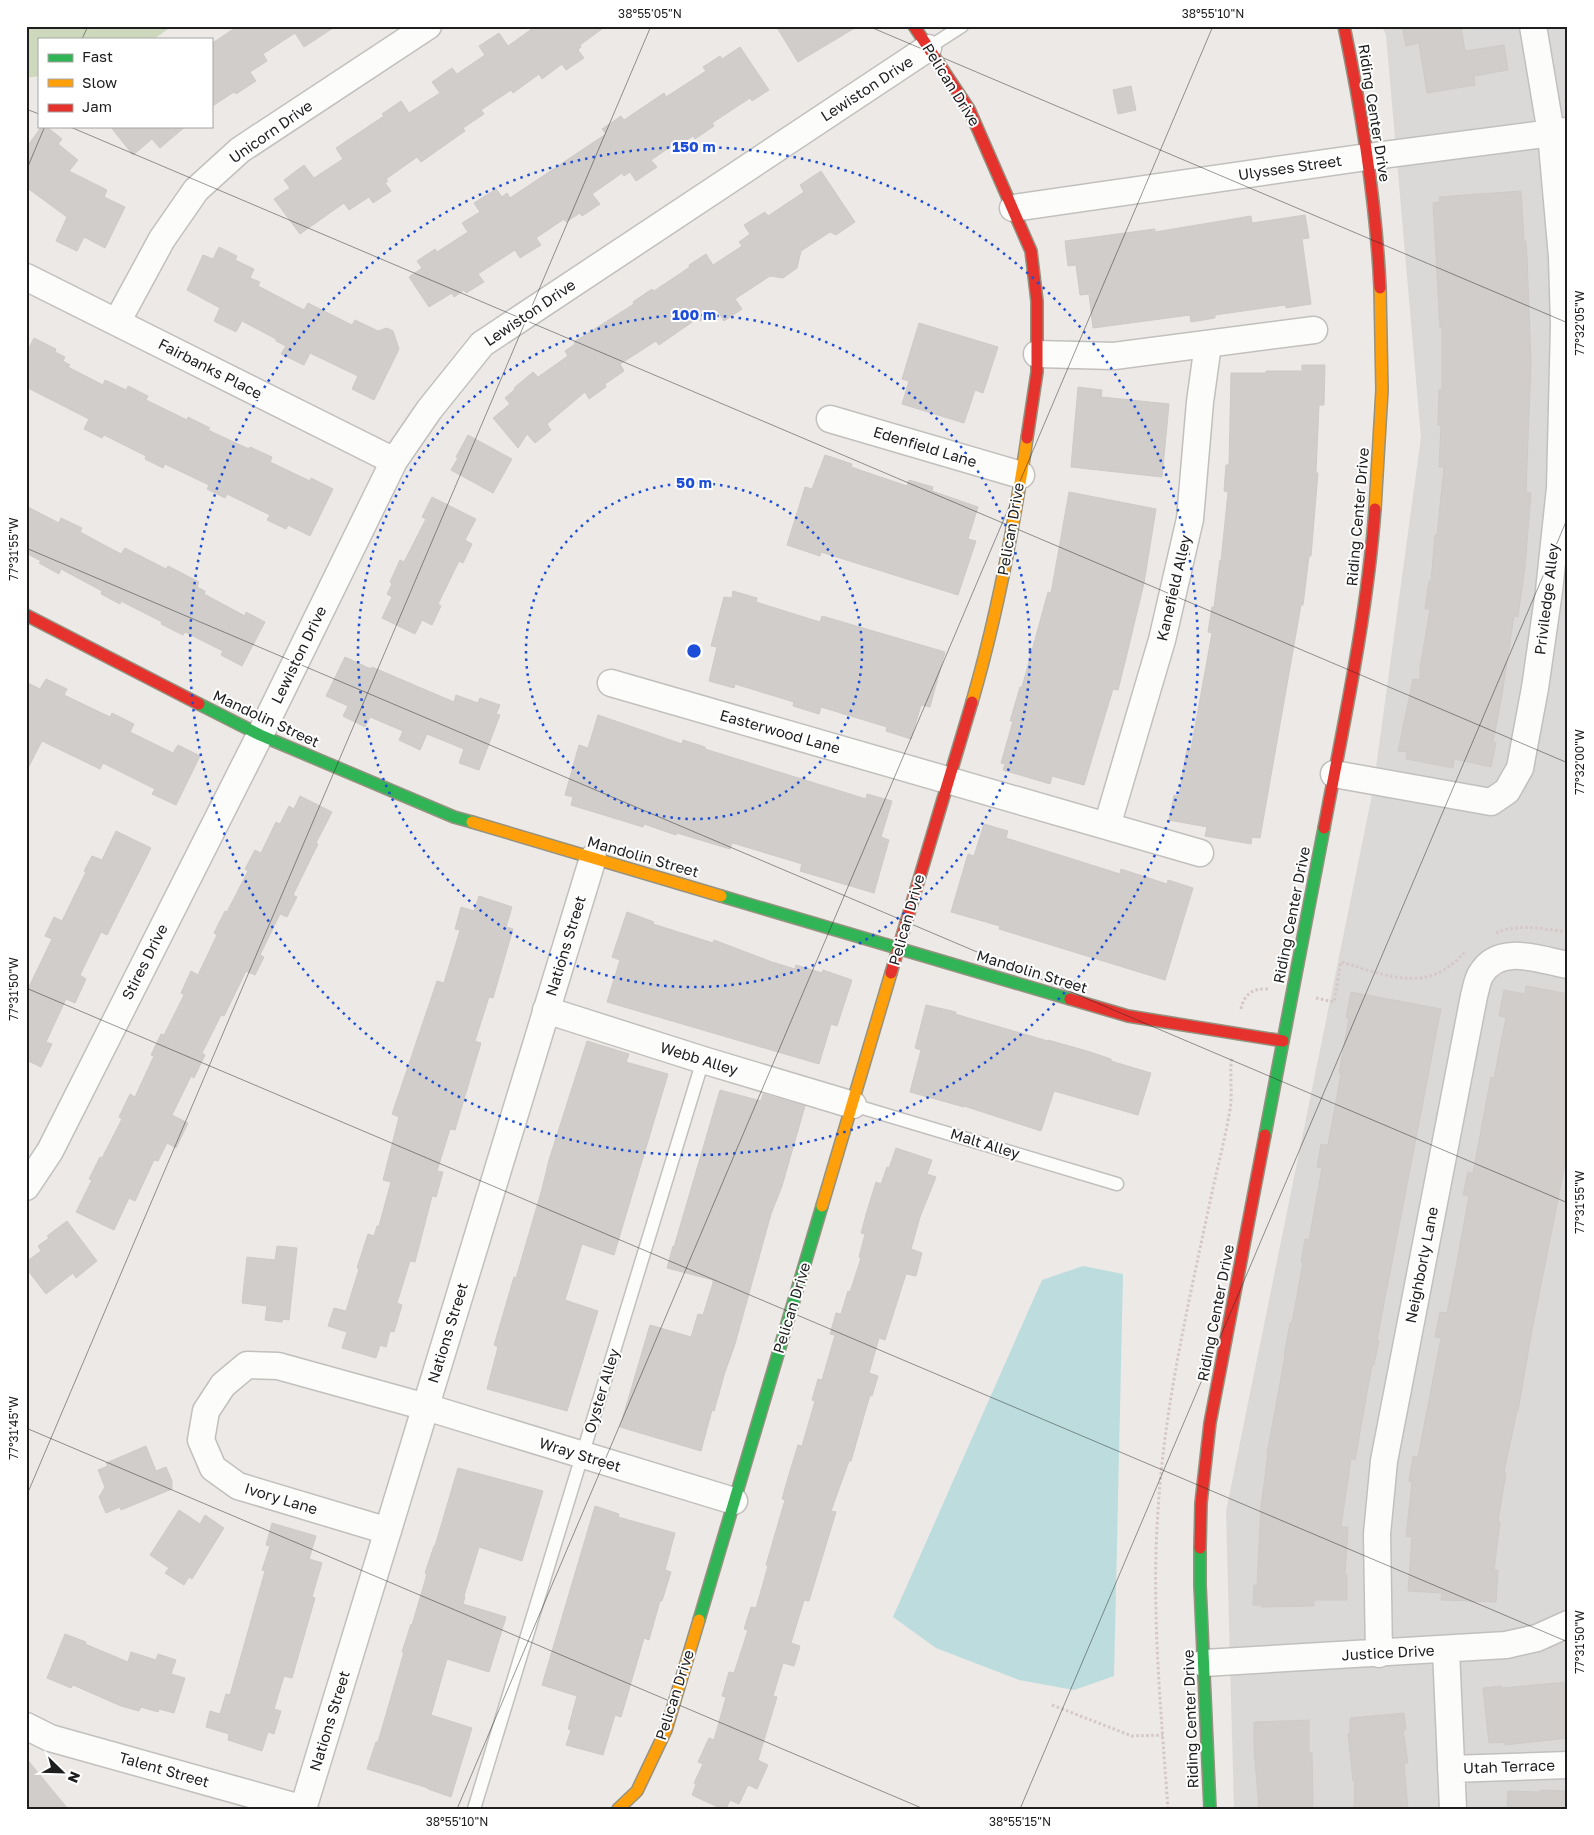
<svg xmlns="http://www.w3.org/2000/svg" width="1594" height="1835" font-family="'Golos Text',sans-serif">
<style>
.residential{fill:#dbd9d8}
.forest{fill:#cdd8bd}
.water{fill:#bcdcdd}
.building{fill:#d0cdcb;stroke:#cfcac8}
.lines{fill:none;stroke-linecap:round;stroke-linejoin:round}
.lane-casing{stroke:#c2c0bf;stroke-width:15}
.street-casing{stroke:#c2c0bf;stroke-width:29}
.fast-casing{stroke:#959280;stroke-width:14}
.slow-casing{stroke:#959280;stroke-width:14}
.jam-casing{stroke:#959280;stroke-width:14}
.path{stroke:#d5c7c8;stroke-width:3;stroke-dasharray:2.5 2.5;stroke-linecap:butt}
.lane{stroke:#fcfcfb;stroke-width:12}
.street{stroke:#fcfcfb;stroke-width:26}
.fast{stroke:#30b455;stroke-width:11}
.slow{stroke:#ff9f0a;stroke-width:11}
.jam{stroke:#e5322d;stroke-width:11}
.ticks{fill:none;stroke:#1e1e1e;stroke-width:1;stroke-opacity:0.45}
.ring{fill:none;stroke:#1d4ed8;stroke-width:2.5;stroke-dasharray:2.5 5}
.labels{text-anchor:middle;stroke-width:4;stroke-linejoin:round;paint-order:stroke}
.street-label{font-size:15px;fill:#1e1e1e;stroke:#fff}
.centre{fill:#1d4ed8;stroke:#fff;stroke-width:2.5}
.ring-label{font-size:15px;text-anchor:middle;font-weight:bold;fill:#1d4ed8;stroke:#fff;stroke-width:4;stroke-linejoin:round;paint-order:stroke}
.neatline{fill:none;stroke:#1e1e1e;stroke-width:2}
.ticks-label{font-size:12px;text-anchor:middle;fill:#1e1e1e}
</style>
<rect width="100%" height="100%" fill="#ece9e6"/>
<!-- residential -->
<path class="residential" d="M1382,26H1568V1809H1234L1226,1511L1373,790L1421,437L1386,35Z"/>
<!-- forest -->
<path class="forest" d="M26,26H172L154,39H39V76L26,78Z"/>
<!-- water -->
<path class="water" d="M1083,1266L1123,1274L1114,1676L1074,1690L1019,1680L936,1648L893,1617L1042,1280Z"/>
<!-- building -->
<path class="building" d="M238,26H336L304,47L295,33L263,54L267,61L250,72L256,81L236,94L234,92L211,107V44Z
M536,26H606L580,45L581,47L578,50L584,58L566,70L562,64L542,79L539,74L513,93L511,90L481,110L484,114L463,128L465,131L421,162L417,157L386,179L388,181L385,183L391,191L373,203L369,197L349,210L344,203L300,234L274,199L290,188L284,180L304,165L314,178L343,159L336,148L384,116L382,114L401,101L409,113L440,93L432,82L452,68L457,74L485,55L479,46L499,33L508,46Z
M776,26H858L798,62Z
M1402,26H1461L1465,51L1504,45L1508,70L1474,76L1475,85L1427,93L1419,43L1406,46Z
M740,47L769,90L752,101L750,98L712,123L714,126L695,139L693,136L684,142L682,139L651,160L657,167L636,181L630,172L624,176L622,173L592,194L600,204L582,216L580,213L566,222L564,219L536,238L541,245L520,258L515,250L478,274L484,282L466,293L464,290L454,297L452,293L429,307L409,277L422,268L417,261L435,249L437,252L468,232L462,223L480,212L474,203L496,189L502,197L507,193L510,198L606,134L602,129L621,116L624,120L664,93L666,97L706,71L703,67L720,56L722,59Z
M1131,86L1136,110L1118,114L1113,90Z
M42,126H46L62,139L58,144L78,160L69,171L107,190L104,197L125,207L105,248L84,237L77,251L56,241L67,217L26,187V148Z
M110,126H186L160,148L152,139L133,155Z
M821,171L855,222L836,235L830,232L801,251L797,268L783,278L770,276L735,299L742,309L724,321L717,310L700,321L698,318L659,345L656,341L620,364L624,371L605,384L606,387L589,399L585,392L547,424L551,430L535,443L527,434L518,448L493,418L510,404L505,398L515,389L514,388L533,372L538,377L568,356L565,351L575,344L574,342L634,304L633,302L652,289L654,291L690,267L689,265L706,254L713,265L742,246L739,242L750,234L744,225L765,212L768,216L804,192L800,185Z
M1521,191L1524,241H1526L1527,256L1531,363L1526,492L1531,493L1525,567L1518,617L1514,616L1502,695L1493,742L1496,743L1491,767L1454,759L1453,768L1406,759L1407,752L1398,751L1413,679L1420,680V668L1430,609H1425L1429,581H1431L1435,535H1437L1444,467H1439L1441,425H1438L1439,390H1442V327L1440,328L1433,203L1440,202L1439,197Z
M1305,215L1309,238L1302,239L1311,304L1286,308L1285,305L1215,315V318L1191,322L1190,315L1093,328L1089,294L1080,295L1076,265L1068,266L1065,241L1155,229V232L1251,216L1252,223Z
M219,247L237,256L235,260L254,269L250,278L260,282L258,286L304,310L308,303L352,325L355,320L378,331L387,328L393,331L399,349L374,400L352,389L358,376L310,353L304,365L281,354L286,346L276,341V339L242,321L236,332L214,321L220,308L187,290L203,255L213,259Z
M919,323L998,347L983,393L975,390L964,423L902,404L909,381L902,379Z
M34,338L56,349L55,352L65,357L63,361L70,365L68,367L103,385L105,380L126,390L128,386L148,396L146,400L187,420L188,417L210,428L208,430L249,449L250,447L272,457L270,462L310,481L311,478L333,489L310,536L288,525L286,529L267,520L270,515L227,494L225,498L207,489L209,485L165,464L163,468L145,459L146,456L104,435L102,438L84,429L89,419L26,387V354Z
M1302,365H1325L1324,405H1319L1316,473H1318L1311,556H1309L1303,605H1301L1260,838L1252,837L1251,844L1205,836L1207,827L1169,820L1174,795L1179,796L1187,749H1191L1212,633L1208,632L1212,607H1214L1220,560L1221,561L1228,492L1224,491L1226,465H1229L1231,373H1266V371H1302Z
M1078,387L1102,390L1101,397L1169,404L1162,477L1071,467Z
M468,435L512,459L493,493L451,470L458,458L456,457Z
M825,455L852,464L851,467L907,486L909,480L933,487L932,491L978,507L968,539L976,541L958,595L821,552L820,556L787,545L805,487L812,489Z
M1069,492L1156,509L1144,583L1126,658L1118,690L1113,689L1084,785L1052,776L1050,784L1003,770L1005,764L1001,763L1013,721H1010L1020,687H1022L1048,592L1051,593Z
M432,497L476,519L465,540L472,544L463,563L459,561L438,604L441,606L432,625L422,620L415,634L382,618L392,597L387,594L392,584L390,582L400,560L404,562L426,519L422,517Z
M26,506L59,523L61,518L82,528L80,532L121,554L125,548L166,569L168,566L199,582L197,587L205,591L204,594L245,616L246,612L265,622L242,666L221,655L223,651L185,632L183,635L161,624L162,622L121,601L120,604L101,594L102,591L61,569L59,574L39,563L41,561L26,553Z
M733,591L757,598L756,602L820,622L822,616L945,652L930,707L921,705L911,739L886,731L887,727L821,707L819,714L793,706L794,702L735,684L734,688L709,681L717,647L711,646L724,597L732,598Z
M345,657L371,669L372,667L454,702L456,695L478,703L480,698L500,705L496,714L500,715L479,770L459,763L464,749L427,734L420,750L399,740L403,731L370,717L365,727L343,716L348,706L326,696Z
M46,679L67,689L64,695L110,717L112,713L134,724L130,732L173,753L178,745L200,756L176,805L152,794L155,789L103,763L100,769L42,741L26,772V682L40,689Z
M598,715L682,744L683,740L705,747V749L866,799L867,794L892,801L881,837L889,840L874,893L800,871L802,864L736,844L732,843L730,849L677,833L676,835L644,824L643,827L571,805L573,797L565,795L579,745L588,748Z
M300,796L332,812L316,843L318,844L293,895L297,897L287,917L280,914L260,955L264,957L255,975L246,971L224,1016L221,1015L202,1053L205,1055L194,1078L191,1076L172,1115L188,1123L176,1148L167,1143L158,1161L154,1160L135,1201L129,1198L114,1230L76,1212L92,1180L89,1179L100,1157L102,1158L122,1119L119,1117L130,1094L135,1097L154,1056L151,1055L161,1034L164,1035L184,995L181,993L191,971L198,975L217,935L214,933L225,911L227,912L248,871L245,869L255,850L261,853L276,822L280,824L289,806L294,809Z
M984,824L1008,831L1006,838L1120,874L1121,869L1167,884L1168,880L1193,888L1165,980L999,929L1000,926L951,912L968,854L974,856Z
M116,831L151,848L107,935L101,932L80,975L86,979L75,1003L66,999L46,1042L52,1044L41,1067L26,1060V993L52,939L45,936L54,917L62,921L86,872L84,871L92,856L102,860Z
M479,896L512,907L506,927L513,929L493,998L489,997L475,1041L481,1043L462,1106L455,1130L450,1129L437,1171L443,1172L436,1197L432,1196L415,1262L410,1261L397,1303L402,1305L394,1332L390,1331L386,1347L380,1345L376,1358L342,1348L347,1332L328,1326L334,1308L346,1311L359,1269L357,1268L368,1234L374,1236L377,1226H379L391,1182L383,1180L399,1117L392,1114L437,981L444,983L460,930L455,929L461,907L474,911Z
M627,912L654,922L653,924L713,943L714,940L772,962L795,969L796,965L822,973L823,970L852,980L837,1026L831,1024L819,1064L607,1002L620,960L612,957Z
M1526,986L1568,994V1149L1532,1330L1518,1411H1517L1504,1472L1506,1473L1498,1521L1500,1522L1494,1570H1498L1496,1602L1441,1600L1442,1593L1408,1591L1412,1537L1406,1536L1412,1482L1409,1481L1413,1456L1418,1457L1441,1338L1435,1337L1440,1312L1447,1313L1456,1267L1469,1196L1463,1195L1468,1172L1473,1173L1491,1077L1494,1078L1506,1017L1499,1016L1504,990L1525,994Z
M1351,992L1441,1009L1377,1340H1379L1374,1365H1372L1355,1460L1351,1459L1341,1527H1348L1345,1575H1347V1600H1314V1606L1261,1607L1262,1605H1253L1254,1585H1257L1261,1506L1268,1454H1267L1285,1356H1284L1290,1323H1292L1303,1262H1301L1305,1239L1309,1240L1322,1168L1317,1167L1321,1144L1328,1145L1341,1074L1339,1073L1349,1018H1346Z
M926,1005L956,1012L955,1014L1048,1041V1040L1087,1051L1111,1059V1061L1151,1073L1138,1115L1054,1091L1041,1131L964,1106V1107L910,1092L921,1050L915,1048Z
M587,1041L629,1054L626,1062L668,1074L614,1255L582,1244L565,1300L598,1311L567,1411L487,1389L498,1347L494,1345L514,1277L516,1278L542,1189L549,1160Z
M720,1090L761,1101L763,1094L805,1106L782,1186L771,1214L735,1344L725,1372L714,1411L712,1410L701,1451L620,1427L650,1325L691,1337L698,1314L703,1315L713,1283V1280L667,1268L673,1246L674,1247Z
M896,1148L932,1160L927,1174L936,1177L920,1217L911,1249L922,1253L916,1276L906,1274L885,1340L879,1338L869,1373L878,1376L872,1396L870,1395L851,1461H849L831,1511L836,1512L809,1601L804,1600L791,1643L800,1646L794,1666L783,1663L773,1696L777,1697L758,1760L768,1765L757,1789L748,1785L739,1804L730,1800L726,1809H722L692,1795L696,1784L694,1783L703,1764L698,1762L709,1738L714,1740L726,1697L722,1696L729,1672L734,1673L748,1630L744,1629L751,1607L756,1608L768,1566L766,1565L785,1500L782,1499L790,1471L798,1445L802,1446L815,1401L812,1400L818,1379L822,1380L835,1335L830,1334L836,1313L841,1314L848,1291L850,1292L861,1258L859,1257L865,1234L861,1233L867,1211L876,1182L881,1184L887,1167L889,1168Z
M67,1221L97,1261L76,1278L73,1273L46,1294L26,1268V1262L41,1251L38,1246L49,1238L47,1236Z
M277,1246L297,1248L289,1320L283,1319L282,1322L265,1320L267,1306L242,1303L247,1257L275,1260Z
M146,1446L156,1471L166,1467L172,1481V1489L121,1510L120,1507L106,1513L99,1497L105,1487L98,1470L108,1466L106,1463Z
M458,1468L543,1491L522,1561L479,1547L464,1596L465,1597L463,1604L506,1617L489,1672L447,1659L431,1715L472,1728L451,1797L428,1789V1788L367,1769L376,1742H378L404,1652H402L411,1624L412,1625L427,1574L425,1573L434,1546H435Z
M595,1506L619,1514L618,1517L675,1533L665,1570L671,1572L662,1601H660L649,1640L644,1638L621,1717L615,1715L603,1755L566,1745L571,1730L568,1729L577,1696L542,1685Z
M179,1510L200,1524L205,1515L224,1528L192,1579L189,1577L184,1585L165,1573L169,1568L150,1555Z
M272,1523L316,1536L309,1559L322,1563L312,1597L315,1598L292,1678L284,1676L274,1709L281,1711L274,1734L268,1732L262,1751L228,1740L229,1734L206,1727L210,1711L220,1714L226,1694L230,1695L265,1571L262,1570L270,1546L266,1545Z
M65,1634L86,1642L85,1644L128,1662L131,1652L156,1660L158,1654L176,1660L171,1674L185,1678L174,1713L159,1709L158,1712L141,1707L139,1711L121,1706L73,1685L71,1688L47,1678Z
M1567,1682L1568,1738L1505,1745V1742L1489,1743L1483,1688L1501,1686L1502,1688Z
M1404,1713L1406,1730H1403L1408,1763H1404L1408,1809H1354L1355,1781H1353L1348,1734L1350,1733V1718Z
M1309,1720V1753H1312L1313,1809H1259L1254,1749V1722Z
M26,1758L68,1809H26Z
M1540,1790L1568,1791V1809H1507L1508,1791L1540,1792Z"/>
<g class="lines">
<defs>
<path id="lane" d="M928,48L962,26
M853,1105L1117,1184
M474,1809L703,1060"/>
<path id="street" d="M1013,208L1367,157L1567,131
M26,277L394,461
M117,322L162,239L196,190L240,150L428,26
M1037,354L1114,356L1314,330
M830,419L1021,475
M611,683L1200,853
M1334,774L1491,802L1507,791L1520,768L1535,688L1549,591L1560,488L1564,325L1562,257L1551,133L1533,26
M1107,826L1162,640L1190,519L1200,402L1208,344
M546,1010L703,1060L853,1105
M26,1187L50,1151L260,735L394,461L429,410L482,344L928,48
M388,1531L238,1486L213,1468L201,1440L206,1411L223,1385L247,1365L278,1366L426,1407L734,1501
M1446,1650L1453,1809
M1379,1654L1377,1534L1384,1461L1474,996C1476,989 1477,980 1481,974C1499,943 1540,960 1568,965
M1204,1663L1506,1645L1537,1638L1568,1624
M26,1726L50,1738L304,1809
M1451,1769L1568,1765
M303,1809L593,858"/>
<path id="fast" d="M199,704L260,735L454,817L472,822
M721,896L1070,999
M1265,1135L1324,828
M1200,1548V1585L1210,1809
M699,1620L822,1206"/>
<path id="slow" d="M1375,509L1382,390L1380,288
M972,702C997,616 1014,527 1027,438
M472,822L721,896
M822,1206L891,973
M618,1809L637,1791L666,1730L699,1620"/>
<path id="jam" d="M914,26L969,109L1031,251L1037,301V372L1027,438
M1344,26C1362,113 1376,200 1380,288
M26,615L199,704
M1324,828C1344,722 1367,617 1375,509
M891,973L972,702
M1070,999L1128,1016L1283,1041
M1200,1548L1201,1503L1210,1423L1265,1135"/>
</defs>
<!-- lane casing -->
<use href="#lane" class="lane-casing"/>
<!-- street casing -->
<use href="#street" class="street-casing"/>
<!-- fast casing -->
<use href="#fast" class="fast-casing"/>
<!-- slow casing -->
<use href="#slow" class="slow-casing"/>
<!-- jam casing -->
<use href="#jam" class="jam-casing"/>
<!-- path -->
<path class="path" d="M1496,933C1518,923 1544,929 1568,932
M1316,998L1334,1002L1341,962C1373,971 1413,989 1444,970C1452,965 1459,958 1465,952
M1241,1009C1244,994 1253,988 1268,989
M1052,1705L1132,1736L1163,1735
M1168,1809C1161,1710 1151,1610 1158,1511C1164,1410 1187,1310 1208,1211C1215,1177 1224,1144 1230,1110C1233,1092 1229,1075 1232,1057"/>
<!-- lane -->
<use href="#lane" class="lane"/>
<!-- street -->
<use href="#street" class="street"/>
<!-- fast -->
<use href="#fast" class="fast"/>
<!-- slow -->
<use href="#slow" class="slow"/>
<!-- jam -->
<use href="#jam" class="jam"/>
</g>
<!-- ticks -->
<path class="ticks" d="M868,26L1568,323M82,39L88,26M26,109L39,114M68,126L1568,763M26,171L45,126M26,548L1568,1203M26,988L1568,1642M26,1428L924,1809M26,1497L651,26M457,1809L1213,26M1020,1809L1568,517"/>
<!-- distance rings -->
<g class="ring">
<circle cx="694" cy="651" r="168"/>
<circle cx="694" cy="651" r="336"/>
<circle cx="694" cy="651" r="504"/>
</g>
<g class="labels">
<!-- street labels -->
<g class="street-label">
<text transform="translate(951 85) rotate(58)" y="5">Pelican Drive</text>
<text transform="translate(867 89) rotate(-33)" y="5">Lewiston Drive</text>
<text transform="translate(1374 113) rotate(81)" y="5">Riding Center Drive</text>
<text transform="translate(271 132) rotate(-35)" y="5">Unicorn Drive</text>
<text transform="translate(1290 168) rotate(-8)" y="5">Ulysses Street</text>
<text transform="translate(530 313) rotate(-34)" y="5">Lewiston Drive</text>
<text transform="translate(210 369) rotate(27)" y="5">Fairbanks Place</text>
<text transform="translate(925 447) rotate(17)" y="5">Edenfield Lane</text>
<text transform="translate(1358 517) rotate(-85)" y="5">Riding Center Drive</text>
<text transform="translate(1011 529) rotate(-80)" y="5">Pelican Drive</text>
<text transform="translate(1174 588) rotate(-77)" y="5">Kanefield Alley</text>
<text transform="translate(1547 599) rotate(-83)" y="5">Priviledge Alley</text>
<text transform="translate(299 655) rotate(-64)" y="5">Lewiston Drive</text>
<text transform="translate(266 719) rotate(25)" y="5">Mandolin Street</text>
<text transform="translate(780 732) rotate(16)" y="5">Easterwood Lane</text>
<text transform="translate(643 857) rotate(16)" y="5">Mandolin Street</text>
<text transform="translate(1292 915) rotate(-79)" y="5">Riding Center Drive</text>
<text transform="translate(907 920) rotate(-74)" y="5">Pelican Drive</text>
<text transform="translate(566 946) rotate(-73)" y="5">Nations Street</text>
<text transform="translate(145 962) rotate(-63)" y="5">Stires Drive</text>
<text transform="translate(1032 972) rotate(17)" y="5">Mandolin Street</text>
<text transform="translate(699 1059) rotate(17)" y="5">Webb Alley</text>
<text transform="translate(985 1144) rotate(17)" y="5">Malt Alley</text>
<text transform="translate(1422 1265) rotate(-79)" y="5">Neighborly Lane</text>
<text transform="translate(792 1308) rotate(-73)" y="5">Pelican Drive</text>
<text transform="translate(1216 1313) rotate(-79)" y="5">Riding Center Drive</text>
<text transform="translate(448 1333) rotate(-73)" y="5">Nations Street</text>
<text transform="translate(602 1391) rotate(-73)" y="5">Oyster Alley</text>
<text transform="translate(580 1455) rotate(17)" y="5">Wray Street</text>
<text transform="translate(281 1499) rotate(17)" y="5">Ivory Lane</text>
<text transform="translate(1388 1653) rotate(-3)" y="5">Justice Drive</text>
<text transform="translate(675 1695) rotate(-72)" y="5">Pelican Drive</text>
<text transform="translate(1191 1719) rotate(-92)" y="5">Riding Center Drive</text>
<text transform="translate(330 1721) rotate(-73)" y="5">Nations Street</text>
<text transform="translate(1509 1767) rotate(-2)" y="5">Utah Terrace</text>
<text transform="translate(164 1770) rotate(16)" y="5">Talent Street</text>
</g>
</g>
<circle cx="694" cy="651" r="8" class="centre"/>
<g class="ring-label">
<text x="694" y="152">150 m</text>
<text x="694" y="320">100 m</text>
<text x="694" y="488">50 m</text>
</g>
<!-- border -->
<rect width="1594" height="1835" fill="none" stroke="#ffffff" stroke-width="55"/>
<!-- legend -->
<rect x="38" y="38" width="175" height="90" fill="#ffffff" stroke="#a5a5a5"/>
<rect x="48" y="54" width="25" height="8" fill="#30b455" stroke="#a5a5a5"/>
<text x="82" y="62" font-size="15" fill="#1e1e1e">Fast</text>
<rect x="48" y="79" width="25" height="8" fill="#ff9f0a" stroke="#a5a5a5"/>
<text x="82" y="88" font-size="15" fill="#1e1e1e">Slow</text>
<rect x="48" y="104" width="25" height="8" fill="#e5322d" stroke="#a5a5a5"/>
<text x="82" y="112" font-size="15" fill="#1e1e1e">Jam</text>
<!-- north arrow -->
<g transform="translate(62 1772) rotate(113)" stroke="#ffffff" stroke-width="4" paint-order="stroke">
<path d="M0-4L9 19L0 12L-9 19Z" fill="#1e1e1e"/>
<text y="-8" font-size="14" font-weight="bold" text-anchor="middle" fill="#1e1e1e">N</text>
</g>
<rect x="28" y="28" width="1538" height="1780" class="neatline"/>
<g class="ticks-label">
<text x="650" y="18">38°55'05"N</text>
<text x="1213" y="18">38°55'10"N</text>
<text transform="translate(1580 323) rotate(-90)" y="4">77°32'05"W</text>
<text transform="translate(14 549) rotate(-90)" y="4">77°31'55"W</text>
<text transform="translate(1580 762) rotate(-90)" y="4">77°32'00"W</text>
<text transform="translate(14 989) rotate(-90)" y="4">77°31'50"W</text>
<text transform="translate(1580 1202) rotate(-90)" y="4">77°31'55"W</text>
<text transform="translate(14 1428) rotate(-90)" y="4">77°31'45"W</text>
<text transform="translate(1580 1642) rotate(-90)" y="4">77°31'50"W</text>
<text x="457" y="1826">38°55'10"N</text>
<text x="1020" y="1826">38°55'15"N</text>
</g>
</svg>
